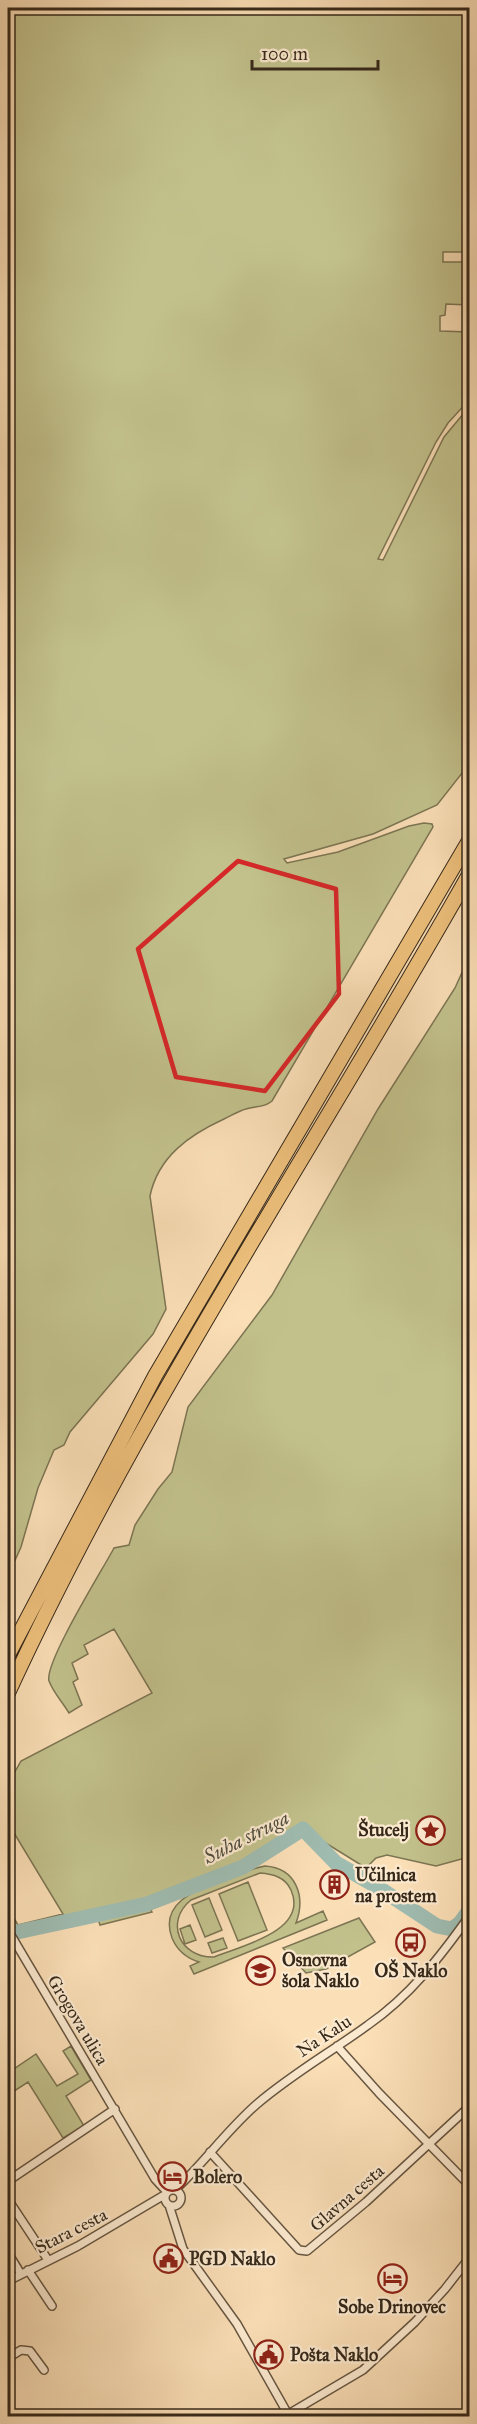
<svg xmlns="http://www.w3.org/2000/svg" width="477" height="2424" font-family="'IM FELL Great Primer',serif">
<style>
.green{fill:#c2c18c;stroke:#7c7553;stroke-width:1.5;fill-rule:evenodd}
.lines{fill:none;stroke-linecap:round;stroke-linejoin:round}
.river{stroke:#9fbcb1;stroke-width:15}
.street-casing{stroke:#675641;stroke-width:10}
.highway-casing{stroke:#36291a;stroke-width:16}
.street{stroke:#fcead0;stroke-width:7}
.highway{stroke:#eec07c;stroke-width:14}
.marked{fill:none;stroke:#d62828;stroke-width:4.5;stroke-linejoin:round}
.labels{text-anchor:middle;stroke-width:4.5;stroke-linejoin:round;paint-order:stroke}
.poi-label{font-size:18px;font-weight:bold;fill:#36291a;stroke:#fcead0;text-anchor:start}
.street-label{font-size:18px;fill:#36291a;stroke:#fcead0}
.water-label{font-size:20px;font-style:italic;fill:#504e40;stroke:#fcead0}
</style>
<rect width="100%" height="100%" fill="#fbdfb7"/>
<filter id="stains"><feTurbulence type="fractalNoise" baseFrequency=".00333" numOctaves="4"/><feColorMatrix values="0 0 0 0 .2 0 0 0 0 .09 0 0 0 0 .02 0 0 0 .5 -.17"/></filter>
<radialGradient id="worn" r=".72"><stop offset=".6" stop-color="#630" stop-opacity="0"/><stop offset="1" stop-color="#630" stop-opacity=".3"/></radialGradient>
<!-- green -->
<path class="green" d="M8,8H469V305L446,304L445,315L440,316V331L469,332V400L448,423L436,442L378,559L383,560L444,437L469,407L470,763L437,805L373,834L284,859L287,863L338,852L409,826L424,823L432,824L433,827L272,1101C264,1108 255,1106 246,1109C238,1111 231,1116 224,1119C189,1135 158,1157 150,1196L166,1309L153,1334L70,1432L64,1445L54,1450L38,1488L21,1547L8,1576ZM443,252H465L466,262H443Z
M469,957V1857L436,1866L387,1855L376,1858L366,1868L303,1829L243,1867L148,1904L152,1912L100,1925L98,1919L115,1914L114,1911L12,1931L8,1922V1908L18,1925L63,1914L8,1823V1784L21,1761L152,1693L114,1629L84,1645L88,1654L72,1663L78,1679L73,1682L82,1705L69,1713C63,1703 53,1692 49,1681C44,1663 103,1569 114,1548L129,1545L135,1525L158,1489L172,1472L188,1407L272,1295L378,1109L455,988Z
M265,1866C296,1868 306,1896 296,1923L323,1911L327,1920L194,1974L190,1966L199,1962C186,1958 177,1950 172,1938C159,1903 196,1890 220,1881C235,1875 249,1869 265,1866ZM260,1873C273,1874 285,1877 291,1890C309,1931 241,1946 214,1957C180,1958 164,1922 191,1900Z
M248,1882L267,1930L238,1941L219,1894Z
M209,1898L222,1930L205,1937L192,1905Z
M359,1918L375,1942L326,1969L306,1973L283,1948Z
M190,1925L196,1940L185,1944L180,1929Z
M223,1938L227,1948L212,1953L208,1943Z
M71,2046L91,2080L66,2096L84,2126L63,2138L28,2082L8,2095V2073L36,2054L57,2086L78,2074L63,2051Z"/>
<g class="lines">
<!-- river -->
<path class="river" d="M8,1934L147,1904L243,1867L303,1829L336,1863L376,1886L437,1926L452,1929L460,1923L470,1909"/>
<defs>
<path id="street" d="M8,1930L155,2179L167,2192
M337,2046L379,2093L470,2186
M210,2152L299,2250L307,2251L366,2202L470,2106
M8,2181L115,2109
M165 2198a8 8 0 1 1 16 0a8 8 0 1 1-16 0Z
M175,2190C204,2163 227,2130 257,2104C292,2074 331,2052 368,2025C410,1996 441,1956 470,1915
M11,2204L48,2260
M169,2205L183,2249L237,2324L289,2416
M8,2253L21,2274
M28,2270L52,2306
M8,2281L78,2246L166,2194
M8,2358L21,2350L30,2351L44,2370
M8,2412L10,2415
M285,2416L363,2370L415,2322L445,2289L470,2257"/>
<path id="highway" d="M8,1655L155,1376L470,839
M8,1693C139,1408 316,1146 470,873"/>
</defs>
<!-- street casing -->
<use href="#street" class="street-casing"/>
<!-- highway casing -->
<use href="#highway" class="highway-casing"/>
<!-- street -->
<use href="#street" class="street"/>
<!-- highway -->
<use href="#highway" class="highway"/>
</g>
<!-- marked area -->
<path class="marked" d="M238,861L336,889L339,994L265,1091L176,1077L138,949Z"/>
<!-- icons -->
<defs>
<symbol id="sight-ring" viewBox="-11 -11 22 22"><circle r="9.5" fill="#fcead0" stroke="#8f2418" stroke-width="1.5"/><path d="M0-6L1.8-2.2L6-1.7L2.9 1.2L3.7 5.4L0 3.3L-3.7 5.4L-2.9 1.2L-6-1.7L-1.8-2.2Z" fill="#8f2418"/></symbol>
<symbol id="building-ring" viewBox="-11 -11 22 22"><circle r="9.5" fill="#fcead0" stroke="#8f2418" stroke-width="1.5"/><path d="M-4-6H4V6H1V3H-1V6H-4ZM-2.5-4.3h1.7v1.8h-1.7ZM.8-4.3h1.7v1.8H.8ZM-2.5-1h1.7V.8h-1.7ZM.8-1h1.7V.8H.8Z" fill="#8f2418"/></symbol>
<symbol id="bus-ring" viewBox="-11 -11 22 22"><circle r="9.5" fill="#fcead0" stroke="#8f2418" stroke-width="1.5"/><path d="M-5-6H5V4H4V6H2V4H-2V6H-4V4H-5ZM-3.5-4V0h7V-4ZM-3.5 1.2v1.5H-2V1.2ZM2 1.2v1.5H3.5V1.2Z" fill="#8f2418"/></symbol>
<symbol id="school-ring" viewBox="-11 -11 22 22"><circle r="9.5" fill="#fcead0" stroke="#8f2418" stroke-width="1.5"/><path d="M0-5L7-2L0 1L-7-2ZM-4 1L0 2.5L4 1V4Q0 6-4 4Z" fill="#8f2418"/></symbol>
<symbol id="hotel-ring" viewBox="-11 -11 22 22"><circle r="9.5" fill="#fcead0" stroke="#8f2418" stroke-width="1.5"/><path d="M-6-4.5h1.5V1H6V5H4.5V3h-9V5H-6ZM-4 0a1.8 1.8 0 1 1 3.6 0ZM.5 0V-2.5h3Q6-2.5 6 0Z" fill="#8f2418"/></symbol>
<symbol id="civic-ring" viewBox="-11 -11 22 22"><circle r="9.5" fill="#fcead0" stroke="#8f2418" stroke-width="1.5"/><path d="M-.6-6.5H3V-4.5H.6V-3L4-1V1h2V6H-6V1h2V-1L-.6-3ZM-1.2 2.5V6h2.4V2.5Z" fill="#8f2418"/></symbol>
</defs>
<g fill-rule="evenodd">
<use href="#sight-ring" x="414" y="1814" width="33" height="33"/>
<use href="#building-ring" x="318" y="1868" width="33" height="33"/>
<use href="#bus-ring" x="394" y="1926" width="33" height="33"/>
<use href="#school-ring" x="244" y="1954" width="33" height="33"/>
<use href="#hotel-ring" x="156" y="2160" width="33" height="33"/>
<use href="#civic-ring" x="152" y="2242" width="33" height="33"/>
<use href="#hotel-ring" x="376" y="2262" width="33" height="33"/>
<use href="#civic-ring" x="252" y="2338" width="33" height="33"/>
</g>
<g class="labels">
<!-- poi labels -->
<g class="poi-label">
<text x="409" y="1836" text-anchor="end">Štucelj</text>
<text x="355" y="1881">Učilnica<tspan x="355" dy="21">na prostem</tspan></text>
<text x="282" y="1966">Osnovna<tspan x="282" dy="21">šola Naklo</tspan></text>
<text x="411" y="1977" text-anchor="middle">OŠ Naklo</text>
<text x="193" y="2183">Bolero</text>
<text x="189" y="2265">PGD Naklo</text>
<text x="392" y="2313" text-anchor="middle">Sobe Drinovec</text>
<text x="290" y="2361">Pošta Naklo</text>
</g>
<!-- street labels -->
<g class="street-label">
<text transform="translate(78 2020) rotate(59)" y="6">Grogova ulica</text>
<text transform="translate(324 2036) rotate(-33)" y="6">Na Kalu</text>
<text transform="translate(347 2198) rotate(-41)" y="6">Glavna cesta</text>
<text transform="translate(71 2231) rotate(-27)" y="6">Stara cesta</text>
</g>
<!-- water labels -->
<g class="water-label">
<text transform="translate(246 1837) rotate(-27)" y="7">Suha struga</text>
</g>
</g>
<!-- margin -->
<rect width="477" height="2424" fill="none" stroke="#fbdfb7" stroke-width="30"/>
<rect x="9" y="9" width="459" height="2406" fill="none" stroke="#36291a" stroke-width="3"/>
<rect x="15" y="15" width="447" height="2394" fill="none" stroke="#36291a" stroke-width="1.5"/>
<!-- scale -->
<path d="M252 60v9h126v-9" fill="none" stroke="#36291a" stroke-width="3"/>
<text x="261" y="60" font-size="18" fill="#36291a" stroke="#fcead0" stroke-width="4.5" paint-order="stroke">100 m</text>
<rect width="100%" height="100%" filter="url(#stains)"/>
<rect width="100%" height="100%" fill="url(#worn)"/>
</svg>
